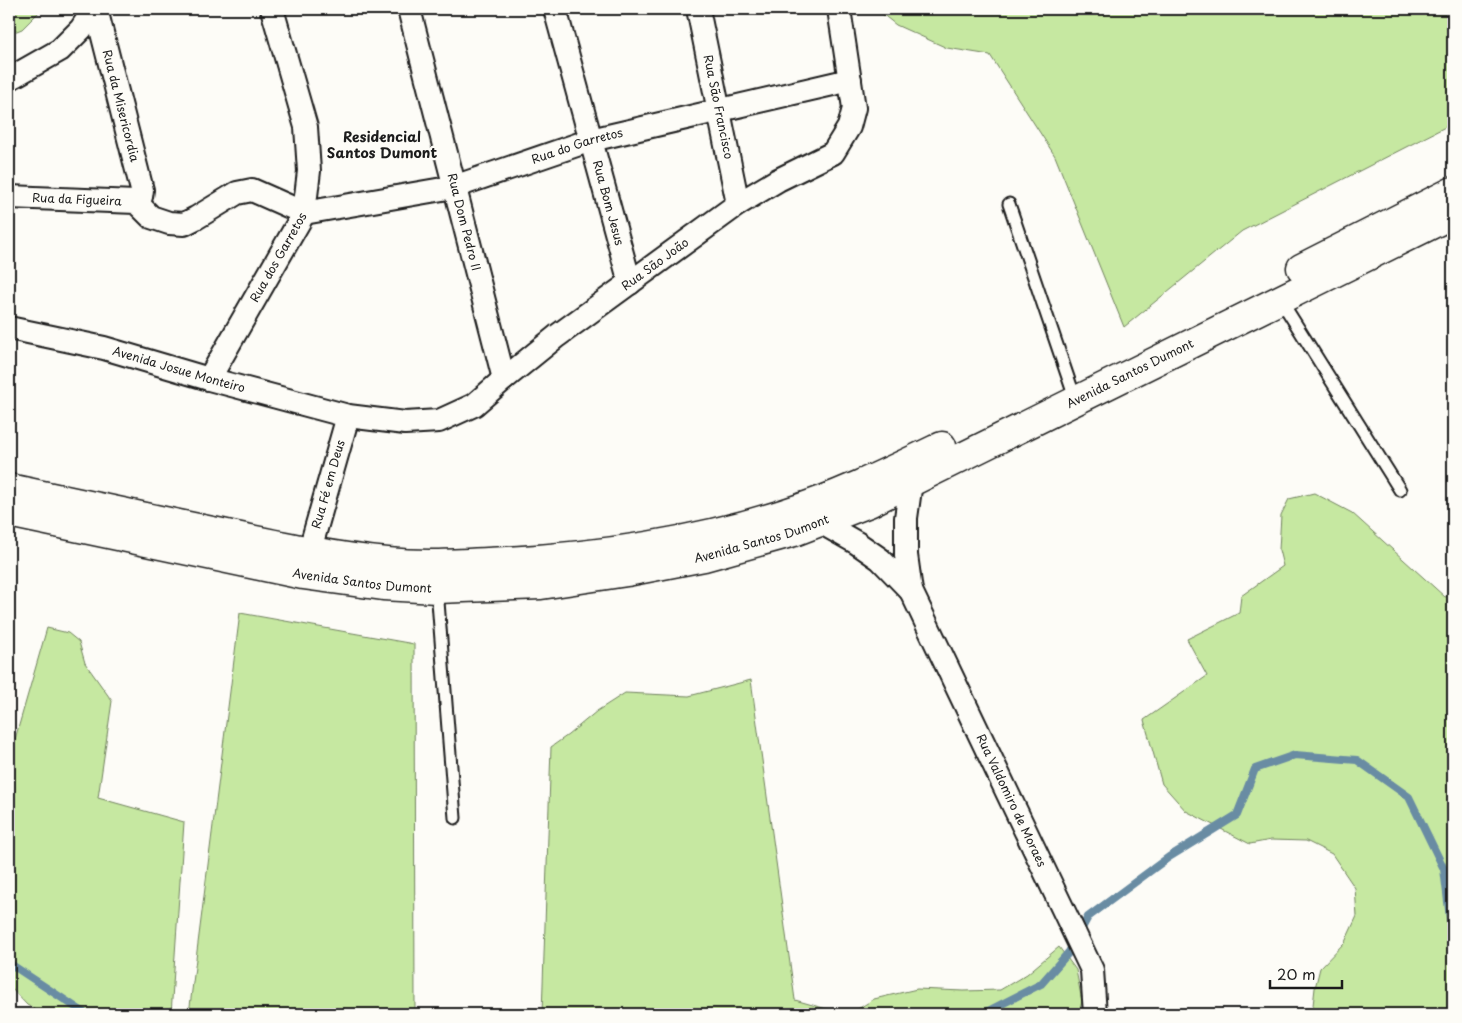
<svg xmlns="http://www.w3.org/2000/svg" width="1462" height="1023" font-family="'Playpen Sans',sans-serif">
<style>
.green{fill:#c6e8a1;stroke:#71825e}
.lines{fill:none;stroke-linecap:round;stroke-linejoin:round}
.stream{stroke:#698ca3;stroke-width:8}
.service-casing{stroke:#1c1c1c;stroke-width:15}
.minor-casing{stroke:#1c1c1c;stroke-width:26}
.secondary-casing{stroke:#1c1c1c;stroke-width:31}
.service{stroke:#fdfcf7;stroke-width:11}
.minor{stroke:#fdfcf7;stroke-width:22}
.secondary{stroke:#fdfcf7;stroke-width:28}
.labels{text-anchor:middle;stroke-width:4.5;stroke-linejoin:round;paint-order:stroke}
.street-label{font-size:12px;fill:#1c1c1c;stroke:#fdfcf7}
.neighbourhood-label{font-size:14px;font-weight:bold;fill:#1c1c1c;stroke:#fdfcf7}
</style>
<rect width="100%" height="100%" fill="#fdfcf7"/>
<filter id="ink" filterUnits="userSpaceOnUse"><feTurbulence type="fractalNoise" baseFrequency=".02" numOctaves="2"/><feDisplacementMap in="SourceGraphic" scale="10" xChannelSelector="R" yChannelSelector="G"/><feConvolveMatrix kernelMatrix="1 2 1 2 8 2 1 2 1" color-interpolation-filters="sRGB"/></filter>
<g filter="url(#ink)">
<!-- green -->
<path class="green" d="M9,9H42L22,29L9,34Z
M876,9H1453V123L1242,231L1124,327L1055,156L990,55L947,48L896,25Z
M1314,493L1352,513L1445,597L1453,595V1014H1312L1315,988L1320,968L1345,942L1357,916L1355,888L1332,854L1306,841L1271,840L1250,844L1186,811L1162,784L1144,720L1207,676L1187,639L1239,613L1241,596L1283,566L1279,550L1281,515L1289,499Z
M240,613L414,644L415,1014H189Z
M47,628L68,633L79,642L85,663L112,701L98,798L184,822L171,1014H43L27,1005L9,986V760Z
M751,680L795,1000L844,1014H542L551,747L568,735L597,711L625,693L689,696Z
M1059,947L1076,970L1082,1001L1079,1014H850L874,999L917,989L963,991L1000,990L1027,974Z"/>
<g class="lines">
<!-- stream -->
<path class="stream" d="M9,11L14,9
M9,963L86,1014
M985,1014L990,1010L1041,984L1069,952L1088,917L1169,857L1237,815L1255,769L1295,755L1357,760L1409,797L1444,869L1453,943"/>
<defs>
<path id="service" d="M1009,204L1076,401
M1280,299L1400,490
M437,589L455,818"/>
<g id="minor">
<path id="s1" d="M96,9L142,190L141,197L136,202"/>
<path id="s2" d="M409,9L504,379"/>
<path id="s3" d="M555,9L630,283"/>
<path id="s4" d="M698,9L738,204"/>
<path d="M9,79L60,50L81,29L94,9"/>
<path id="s5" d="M9,197L136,202L151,217L169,223L184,224L196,218L237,193L252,190L304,213L454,187L591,140L850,80"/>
<path id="s6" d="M9,328L104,348L209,379L348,416L405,423L439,421L474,405L504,379L557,336L738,204L778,180L833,153L849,127L854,108L839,9"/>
<path id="s7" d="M209,379L304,213L309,171L306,127L272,9"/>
<path id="s8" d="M906,471L911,482L906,518V555L911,591L1092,970L1095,1014"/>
<path d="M816,511L820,522L857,543L880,559L911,591"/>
<path id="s9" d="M305,567L348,416"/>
</g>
<g id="secondary">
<path d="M1301,268L1453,191"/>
<path d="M9,488C76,502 144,517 212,531C270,543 328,556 387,562C427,566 467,563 507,561C600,556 694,542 782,514C837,497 890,471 942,446"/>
<path id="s10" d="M9,513L303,575L383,586L437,589L541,585L627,572L704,557L794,532L869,503L1453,214"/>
</g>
</defs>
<!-- service casing -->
<use href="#service" class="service-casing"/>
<!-- minor casing -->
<use href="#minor" class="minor-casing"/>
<!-- secondary casing -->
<use href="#secondary" class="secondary-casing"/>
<!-- service -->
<use href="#service" class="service"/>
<!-- minor -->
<use href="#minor" class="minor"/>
<!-- secondary -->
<use href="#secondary" class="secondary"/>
</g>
</g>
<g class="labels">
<!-- street labels -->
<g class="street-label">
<text dy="4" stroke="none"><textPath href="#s1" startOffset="100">Rua da Misericordia</textPath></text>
<text dy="4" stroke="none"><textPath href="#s4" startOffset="100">Rua São Francisco</textPath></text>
<text dy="4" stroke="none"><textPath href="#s5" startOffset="598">Rua do Garretos</textPath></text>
<text dy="4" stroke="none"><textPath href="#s5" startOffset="68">Rua da Figueira</textPath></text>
<text dy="4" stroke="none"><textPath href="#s3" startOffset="201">Rua Bom Jesus</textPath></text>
<text dy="4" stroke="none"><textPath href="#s2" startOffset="220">Rua Dom Pedro II</textPath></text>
<text dy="4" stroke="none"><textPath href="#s7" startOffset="140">Rua dos Garretos</textPath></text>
<text dy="4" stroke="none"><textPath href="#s6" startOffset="710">Rua São João</textPath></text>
<text dy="4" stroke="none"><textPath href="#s6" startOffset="175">Avenida Josue Monteiro</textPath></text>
<text dy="4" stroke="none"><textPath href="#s10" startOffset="1170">Avenida Santos Dumont</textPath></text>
<text dy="4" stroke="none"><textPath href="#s9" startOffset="86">Rua Fé em Deus</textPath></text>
<text dy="4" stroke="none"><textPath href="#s10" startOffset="765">Avenida Santos Dumont</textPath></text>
<text dy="4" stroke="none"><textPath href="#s10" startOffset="360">Avenida Santos Dumont</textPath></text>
<text dy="4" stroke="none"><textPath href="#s8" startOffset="354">Rua Valdomiro de Moraes</textPath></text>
</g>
<!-- neighbourhood labels -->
<g class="neighbourhood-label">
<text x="382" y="142">Residencial<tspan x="382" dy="16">Santos Dumont</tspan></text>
</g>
</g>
<!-- margin -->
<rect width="1462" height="1023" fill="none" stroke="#fdfcf7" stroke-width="30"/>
<rect x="15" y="15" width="1432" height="993" fill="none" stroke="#1c1c1c" stroke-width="2" filter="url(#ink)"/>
<!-- scale -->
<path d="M1270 980v8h72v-8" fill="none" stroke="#1c1c1c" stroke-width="2.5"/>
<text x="1277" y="980" font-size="15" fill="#1c1c1c" stroke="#fdfcf7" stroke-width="4" paint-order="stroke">20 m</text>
</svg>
